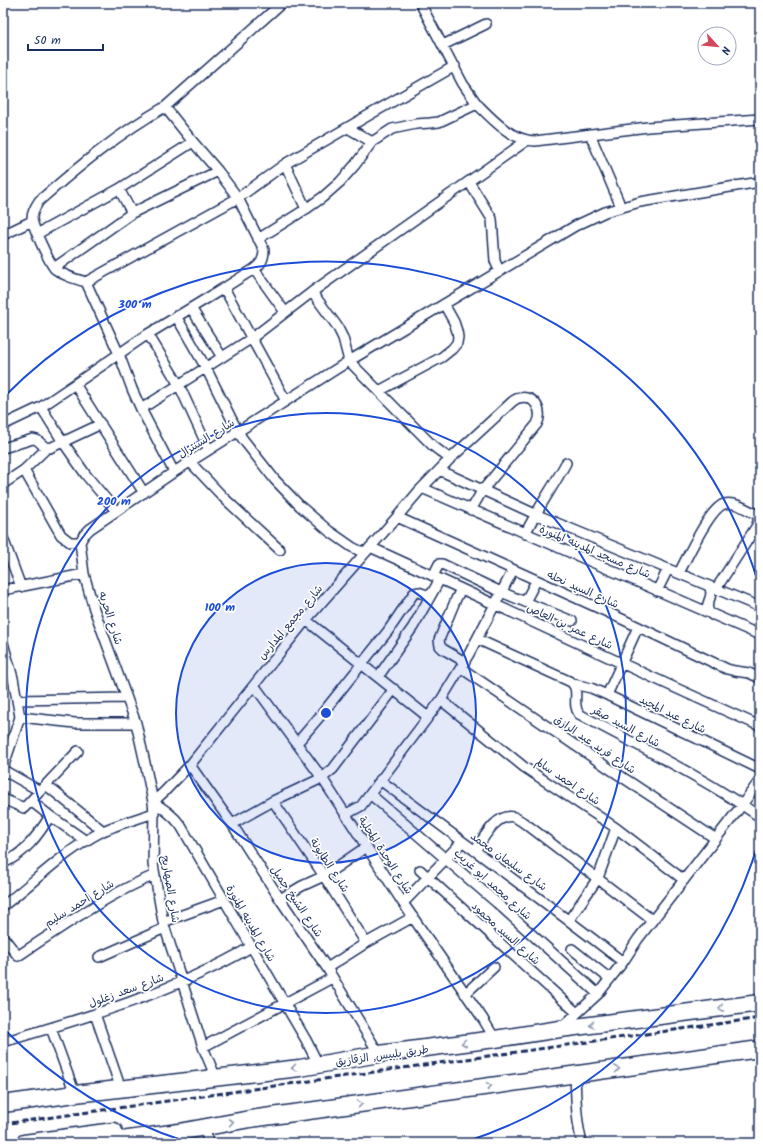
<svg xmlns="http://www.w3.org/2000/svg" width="763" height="1146" font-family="Kalam,'Playpen Sans Arabic',sans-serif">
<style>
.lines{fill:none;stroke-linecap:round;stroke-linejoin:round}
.minor-casing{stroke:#1b2f5e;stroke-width:12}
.trunk-casing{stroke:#1b2f5e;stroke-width:19}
.minor{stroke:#fff;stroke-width:9}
.trunk{stroke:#fff;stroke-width:16}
.rail{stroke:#1b2f5e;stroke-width:3;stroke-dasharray:6 3;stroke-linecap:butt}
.oneway{stroke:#8d97ae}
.ring{fill:none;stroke:#1d4ed8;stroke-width:2}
.labels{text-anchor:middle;stroke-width:3.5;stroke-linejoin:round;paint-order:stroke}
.street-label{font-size:11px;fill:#1b2f5e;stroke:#fff}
.centre{fill:#1d4ed8;stroke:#fff;stroke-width:2}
.ring-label{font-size:12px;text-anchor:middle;font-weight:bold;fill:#1d4ed8;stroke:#fff;stroke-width:3.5;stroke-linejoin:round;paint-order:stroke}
</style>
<rect width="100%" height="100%" fill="#fff"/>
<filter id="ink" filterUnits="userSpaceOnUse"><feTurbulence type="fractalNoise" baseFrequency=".025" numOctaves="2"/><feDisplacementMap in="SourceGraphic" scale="8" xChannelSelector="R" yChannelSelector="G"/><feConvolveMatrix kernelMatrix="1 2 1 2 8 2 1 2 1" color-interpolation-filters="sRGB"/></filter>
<g filter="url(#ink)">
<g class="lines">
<defs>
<path id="minor" d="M443,45L486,24
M477,104C493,120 511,140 535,141L648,127L760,119
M165,107L193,142L218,171L238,198L264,250C264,258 261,265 254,269L285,312
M348,128L372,142
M590,134L621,207
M469,182L492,219L495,261L499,270
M306,209L285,164L376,111L455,66
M132,213L119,189L193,142
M37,234L119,189
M3,235L32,221
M258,239L306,209L323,197L340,182L355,165L372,142L392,129L416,124L430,123L439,122L477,104L463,84L420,3
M54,268L132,213L218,171
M86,282C75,279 64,276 55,269C50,264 32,226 32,218C32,212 35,207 39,201C78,167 119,133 165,107L282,3
M224,288L254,269
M312,292L526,141
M191,308L224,288L286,401
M176,316L206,368L236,428L242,438L275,480L300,506L329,531L352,547L360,551H366
M148,334L179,385L209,450
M379,391L442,357L452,349L457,343L458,337L457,331L454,322L444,304
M41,407L75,384
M141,409L252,338L312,292L337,326L343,338L349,361L433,446L450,459
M3,425L41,407L63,442L86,475L116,511
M3,448L33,439L37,440L45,447L50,448L101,424
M190,462L224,498L280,550
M24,470L61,535L70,542H80
M439,470L535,514L760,607
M174,472L141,409L132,389L119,354L86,282L238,198L285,164
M3,484L24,470L47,448
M422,488L760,635
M144,493L75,384L148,334L191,308L222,357
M397,517L605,611L727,669L735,671L749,673L760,678
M525,534C537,510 553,487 566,463
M3,538L21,587
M80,542L84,535L90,529L174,472L349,361L575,226L605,212L640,202L760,182
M80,542L84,574L94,609L136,723L145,763L153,802L154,813L153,864L163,922L203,1047L216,1078
M370,547C500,606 629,668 760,726
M679,573C687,558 709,509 724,504C735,501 747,510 756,514C760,519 758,522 756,527L716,589
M433,576L439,564H442L501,592L572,621
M709,586C716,600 700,604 712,615
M461,589L456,599L439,640L440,646L443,649L465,662
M3,590L84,574
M657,591L668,569
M525,602L536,581
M306,620L428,717
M477,639L571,682C581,691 571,703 579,714C640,747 703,777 760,817
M3,643L13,678L20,717L3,768
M461,668L610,769L716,839
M378,677L413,627L440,579
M573,684L591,688L607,695L760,769
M254,685L322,778L403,903L483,1019L495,1039
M607,695L638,627
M17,700L126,698
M441,700L524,767L616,828L684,880
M20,717L75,723H136
M297,743L321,715L388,631L414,593L418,592L430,596
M190,765L232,824L280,899L327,968L379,1054
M3,770L40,791
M380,780C461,841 543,900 623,962
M46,785L103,831
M370,794L497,903L598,994
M3,799L24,808L78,751
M31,801L50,816L86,841
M273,801L324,876L366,943
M345,814L350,812L361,806L441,700L469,654L513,570
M232,824L273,801L322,778L333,769L394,689
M475,851C483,839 496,813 514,817C519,819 525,824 530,827L652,920
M3,863C24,855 39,834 50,816
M420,870L577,1013
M280,899L302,886L324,876L366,847
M403,903L462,842
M3,906C35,881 65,851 101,832C117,824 137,819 154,813
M569,920L598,878L616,828
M163,922L224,900
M3,937L18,956C62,927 106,895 155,875
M572,949L610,979
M99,957L165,928
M327,968L366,943L413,917
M465,994L494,967
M95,1014L121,1089
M51,1028L75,1094
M561,1028L598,994L623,962L638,939L742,805L760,780
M3,1042C88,1017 174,992 251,947
M203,1047L332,978
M318,1064L306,1040L181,826C173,815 164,809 153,802L164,792L190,765L306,620L397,517L419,491L450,459L513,401C515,400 517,398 519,398C534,394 544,411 537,424L482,491L471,510
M575,1075C576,1098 576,1120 582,1143
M205,1127L208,1143
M179,1132L181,1143"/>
<path id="trunk" d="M3,1104L75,1094L300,1068L379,1054L495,1039L560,1029L760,1003
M24,1143L114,1131
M100,1143L179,1132L250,1119L760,1049"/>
</defs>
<!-- minor casing -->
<use href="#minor" class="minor-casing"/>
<!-- trunk casing -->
<use href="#trunk" class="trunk-casing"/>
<!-- minor -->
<use href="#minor" class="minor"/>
<!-- trunk -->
<use href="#trunk" class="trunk"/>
<!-- rail -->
<path class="rail" d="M3,1124L760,1018"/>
</g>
<!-- one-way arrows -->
<defs><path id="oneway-chevron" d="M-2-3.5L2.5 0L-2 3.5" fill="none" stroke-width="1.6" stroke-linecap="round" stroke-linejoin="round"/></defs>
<g class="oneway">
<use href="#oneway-chevron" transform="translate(721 1008) rotate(172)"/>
<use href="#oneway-chevron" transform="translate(592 1025) rotate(173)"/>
<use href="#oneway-chevron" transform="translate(464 1043) rotate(173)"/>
<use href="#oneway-chevron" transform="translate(294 1068) rotate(172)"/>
<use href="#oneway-chevron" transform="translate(617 1069) rotate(-8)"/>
<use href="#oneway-chevron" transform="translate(489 1086) rotate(-8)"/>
<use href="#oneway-chevron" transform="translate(360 1104) rotate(-8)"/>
<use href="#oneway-chevron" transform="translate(231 1122) rotate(-10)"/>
</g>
</g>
<!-- distance rings -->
<circle cx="326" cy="713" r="150" fill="#1d4ed8" fill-opacity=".12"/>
<g class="ring">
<circle cx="326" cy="713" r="150"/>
<circle cx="326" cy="713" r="300"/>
<path d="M760 837A451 451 0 0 1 465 1142M187 1142A451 451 0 0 1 4 1029M4 397A451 451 0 0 1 760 589"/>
</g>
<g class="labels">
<!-- street labels -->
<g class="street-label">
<text transform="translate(206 438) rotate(-32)" y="4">شارع السنترال</text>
<text transform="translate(595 551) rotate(23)" y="4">شارع مسجد المدينه المنورة</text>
<text transform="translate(583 589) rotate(24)" y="4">شارع السيد نحله</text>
<text transform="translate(111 618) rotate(72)" y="4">شارع الحريه</text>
<text transform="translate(290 622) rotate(-50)" y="4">شارع مجمع المدارس</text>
<text transform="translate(570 626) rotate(25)" y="4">شارع عمر بن العاص</text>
<text transform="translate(673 714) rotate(26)" y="4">شارع عبد المجيد</text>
<text transform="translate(626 726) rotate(28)" y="4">شارع السيد صقر</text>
<text transform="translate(595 744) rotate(34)" y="4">شارع فريد عبد الرازق</text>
<text transform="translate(568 781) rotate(34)" y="4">شارع احمد سالم</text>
<text transform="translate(386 855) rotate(57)" y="4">شارع الوحدة المحلية</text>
<text transform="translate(509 861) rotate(36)" y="4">شارع سليمان محمد</text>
<text transform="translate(330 865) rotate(57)" y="4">شارع الطابونة</text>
<text transform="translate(493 884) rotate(42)" y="4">شارع محمد ابو غريب</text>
<text transform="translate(171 889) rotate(81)" y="4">شارع الصهاريج</text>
<text transform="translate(297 901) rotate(56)" y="4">شارع الشيخ جميل</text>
<text transform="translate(79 903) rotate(-32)" y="4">شارع احمد سليم</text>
<text transform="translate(251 923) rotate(60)" y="4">شارع المدينه المنورة</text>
<text transform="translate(506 933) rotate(42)" y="4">شارع السيد محمود</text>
<text transform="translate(126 990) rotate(-20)" y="4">شارع سعد زغلول</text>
<text transform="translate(382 1055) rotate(-8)" y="4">طريق بلبيس, الزقازيق</text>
</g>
</g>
<circle cx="326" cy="713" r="6" class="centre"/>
<g class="ring-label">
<text x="135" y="308">300 m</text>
<text x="114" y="505">200 m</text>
<text x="220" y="611">100 m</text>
</g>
<!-- margin -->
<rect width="763" height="1146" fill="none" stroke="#fff" stroke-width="16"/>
<rect x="8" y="8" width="747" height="1130" fill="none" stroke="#1b2f5e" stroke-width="1.5" filter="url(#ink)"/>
<!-- north arrow -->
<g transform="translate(717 46) rotate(117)"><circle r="19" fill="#ffffff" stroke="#a4acbf"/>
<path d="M0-3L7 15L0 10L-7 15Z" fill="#d1495b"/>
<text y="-6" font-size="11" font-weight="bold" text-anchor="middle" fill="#1b2f5e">N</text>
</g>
<!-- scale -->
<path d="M28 44v6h75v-6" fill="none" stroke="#1b2f5e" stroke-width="2"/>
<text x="34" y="44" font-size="12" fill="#1b2f5e" stroke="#ffffff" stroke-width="3" paint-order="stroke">50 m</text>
</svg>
